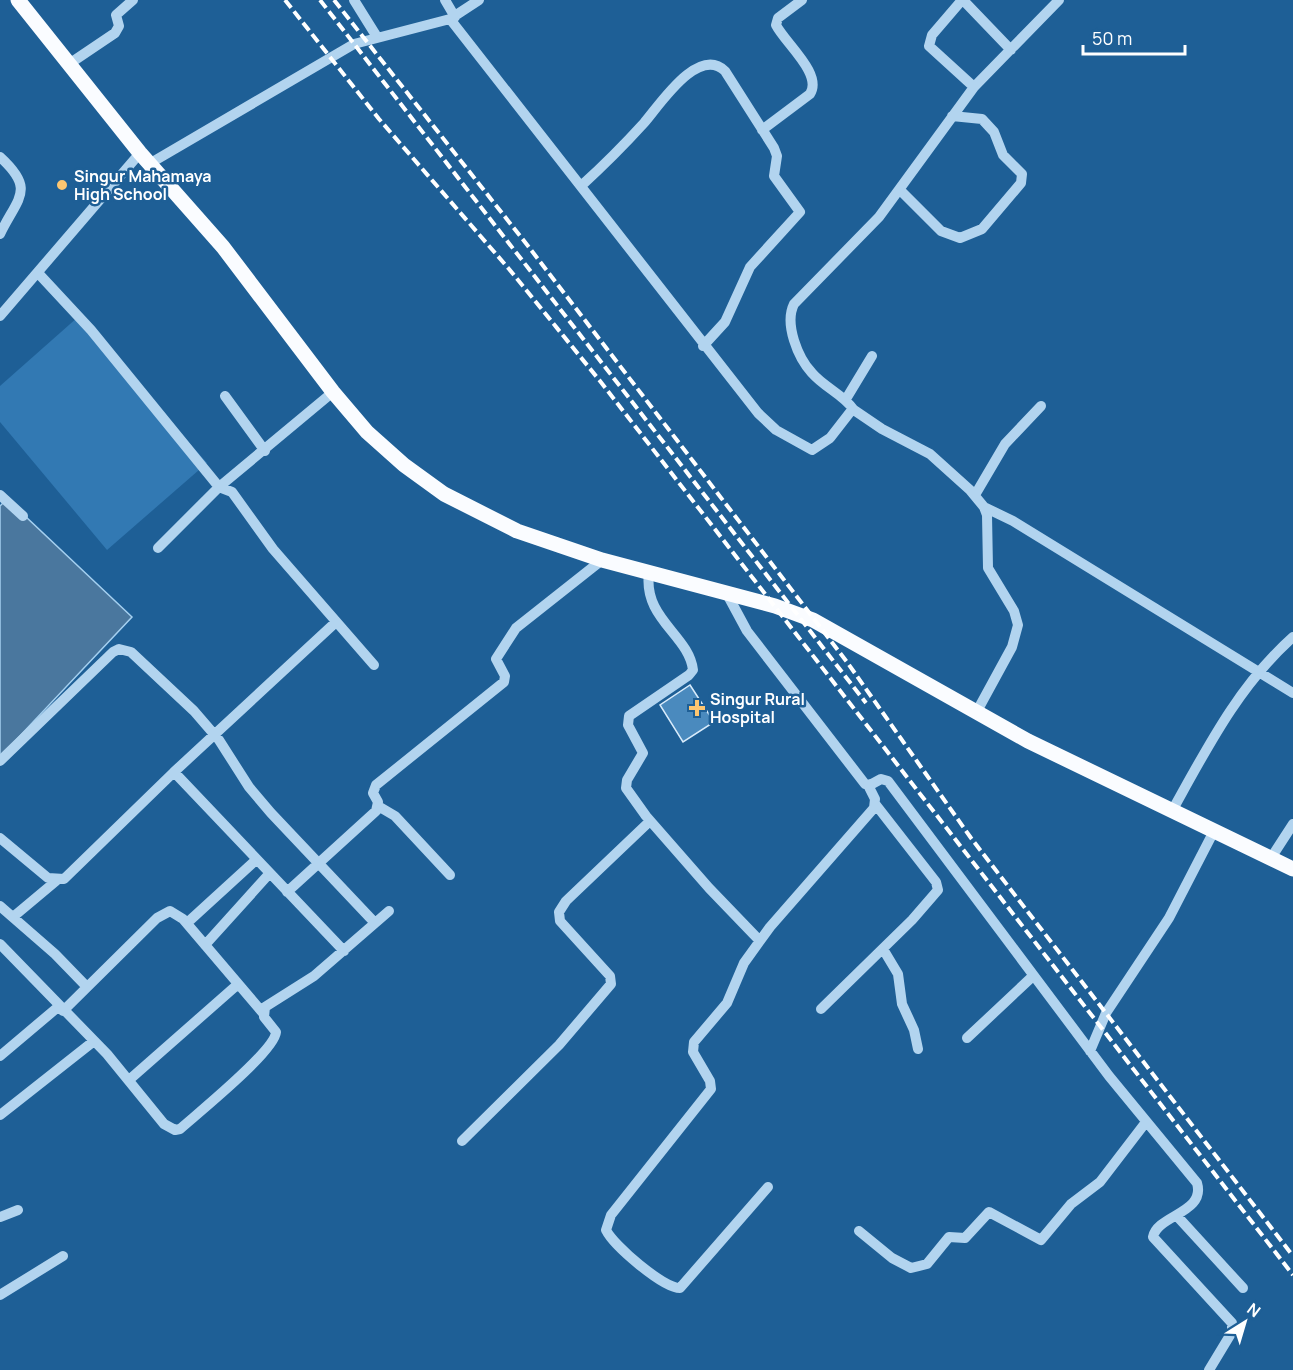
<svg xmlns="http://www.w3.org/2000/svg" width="1293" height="1370" font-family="Manrope,sans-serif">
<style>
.green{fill:#3279b3}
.water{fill:#4a779e;stroke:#a5d0f0;stroke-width:1.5}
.building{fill:#4a8abe;stroke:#d8ebfb;stroke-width:1.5}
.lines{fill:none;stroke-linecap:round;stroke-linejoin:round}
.minor{stroke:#b2d4ef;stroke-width:10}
.major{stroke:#fafcff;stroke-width:15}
.rail{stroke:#fff;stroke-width:4;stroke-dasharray:10 4.5;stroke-linecap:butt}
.poi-dot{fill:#fdc671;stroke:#1e5f96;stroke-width:2}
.labels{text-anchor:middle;stroke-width:5;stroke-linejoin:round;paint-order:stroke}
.poi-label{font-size:16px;font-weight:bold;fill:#fff;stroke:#1e5f96;text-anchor:start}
</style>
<rect width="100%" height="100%" fill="#1e5f96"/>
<!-- green -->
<path class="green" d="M78,317L207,463L107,550L0,422V386Z"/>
<!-- water -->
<path class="water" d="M7,499L132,617L0,757V506Z"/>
<!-- building -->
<path class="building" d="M690,685L714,722L683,742L660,705Z"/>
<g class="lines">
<!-- minor -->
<path class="minor" d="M354,0L377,37
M445,0L455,17
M962,0L932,35L929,46L974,87
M963,0L1011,50
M450,19L758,413L776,430L812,450L830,438L851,411L854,410L882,429L930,454L970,490L984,507L987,515L988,568L1014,611L1018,625L1012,647L976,713
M69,64L115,33L119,26L116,15L133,0
M762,130L810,94C823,74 785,43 776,25L778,18L802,0
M0,157C36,190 18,197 0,234
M149,164L354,44L450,19L479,0
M581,186C603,166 624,145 644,123C659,106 698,45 725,71L774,148L777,156L774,176L800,212L750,267L725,322L703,346
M900,190L941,231L960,238L982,229L1021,183L1022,174L1003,155L994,132L982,119L952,116
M38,273L91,330L219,487L232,492L273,549L374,665
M0,316L140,153
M225,396L265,451
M846,399L872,356
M854,410C843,394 825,388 812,373C798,358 784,324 794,304L879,217L974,87L1059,0
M0,495L23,516
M975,495L1005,444L1041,406
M984,507L1013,521L1293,693
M158,548L219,487L333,392
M649,573C643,619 689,635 693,670L689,675L629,716L628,725L643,753L627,780L626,788L646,816L709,888L760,941
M727,594L747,631L865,784L870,785L881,779L888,781L1109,1076L1197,1183C1206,1213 1157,1215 1153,1237L1232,1323V1332L1209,1370
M0,761L113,652L119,649L131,652L194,711L219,740L249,787L271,813L375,923
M174,772L344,951
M378,806L395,816L450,875
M1172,811C1207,748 1239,685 1293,637
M0,838L48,878L64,879L174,772L336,622
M1271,858L1293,824
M287,892L376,811L378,802L373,793L376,785L504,682L505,676L496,659L516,628L602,560
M0,906L55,954L87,987
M13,917L56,881
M187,923L256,860
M0,944L107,1054L164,1124L175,1130L180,1129C198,1113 275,1051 276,1032L264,1017L265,1007L314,976L389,911
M205,945L269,874
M883,949L898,974L902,1004L914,1030L918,1049
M821,1009L912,920L938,890L936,882L876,805
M63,1011L157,918L170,911L183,919L263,1013
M967,1038L1033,976
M1090,1051L1106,1013L1169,918L1214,831
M0,1056L58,1007
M129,1080L237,985
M0,1115L94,1041
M462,1141L559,1045L611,984L610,976L560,921L559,912L566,901L650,821
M768,1187L680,1288C663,1288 614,1246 606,1230L611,1215L711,1089L710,1081L693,1052L694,1042L727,1003L744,963L770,927L874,808L875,799L868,785
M1177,1216L1243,1288
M0,1217L18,1210
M859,1231L892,1258L911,1268L927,1264L949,1237L965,1238L989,1212L1041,1240L1071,1204L1100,1182L1146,1122
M0,1295L63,1256"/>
<!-- major -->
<path class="major" d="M18,0L140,153L223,247L333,392L367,432L404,465L444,494L517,531L602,560L775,606L813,620L1028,741L1293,869"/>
<!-- rail -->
<path class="rail" d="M285,0L379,119L509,269L600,381L1293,1275
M320,0L866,703
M334,0L528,246L847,662L971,838L1293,1256"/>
</g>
<!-- markers -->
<g class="poi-dot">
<circle cx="62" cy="185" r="6"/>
<path d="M694 699h6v6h6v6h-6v6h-6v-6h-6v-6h6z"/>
</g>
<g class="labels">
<!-- poi labels -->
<g class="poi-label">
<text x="74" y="182">Singur Mahamaya<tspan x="74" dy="18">High School</tspan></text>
<text x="710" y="705">Singur Rural<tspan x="710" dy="18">Hospital</tspan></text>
</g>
</g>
<!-- north arrow -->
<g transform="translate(1245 1322) rotate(37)" stroke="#1e5f96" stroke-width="4.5" paint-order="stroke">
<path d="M0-4.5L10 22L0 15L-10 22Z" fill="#ffffff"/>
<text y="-9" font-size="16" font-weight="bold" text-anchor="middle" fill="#ffffff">N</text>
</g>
<!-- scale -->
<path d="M1083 45v9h102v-9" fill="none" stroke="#ffffff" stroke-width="3"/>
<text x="1092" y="45" font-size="18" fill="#ffffff" stroke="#1e5f96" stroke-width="4.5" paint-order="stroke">50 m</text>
</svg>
